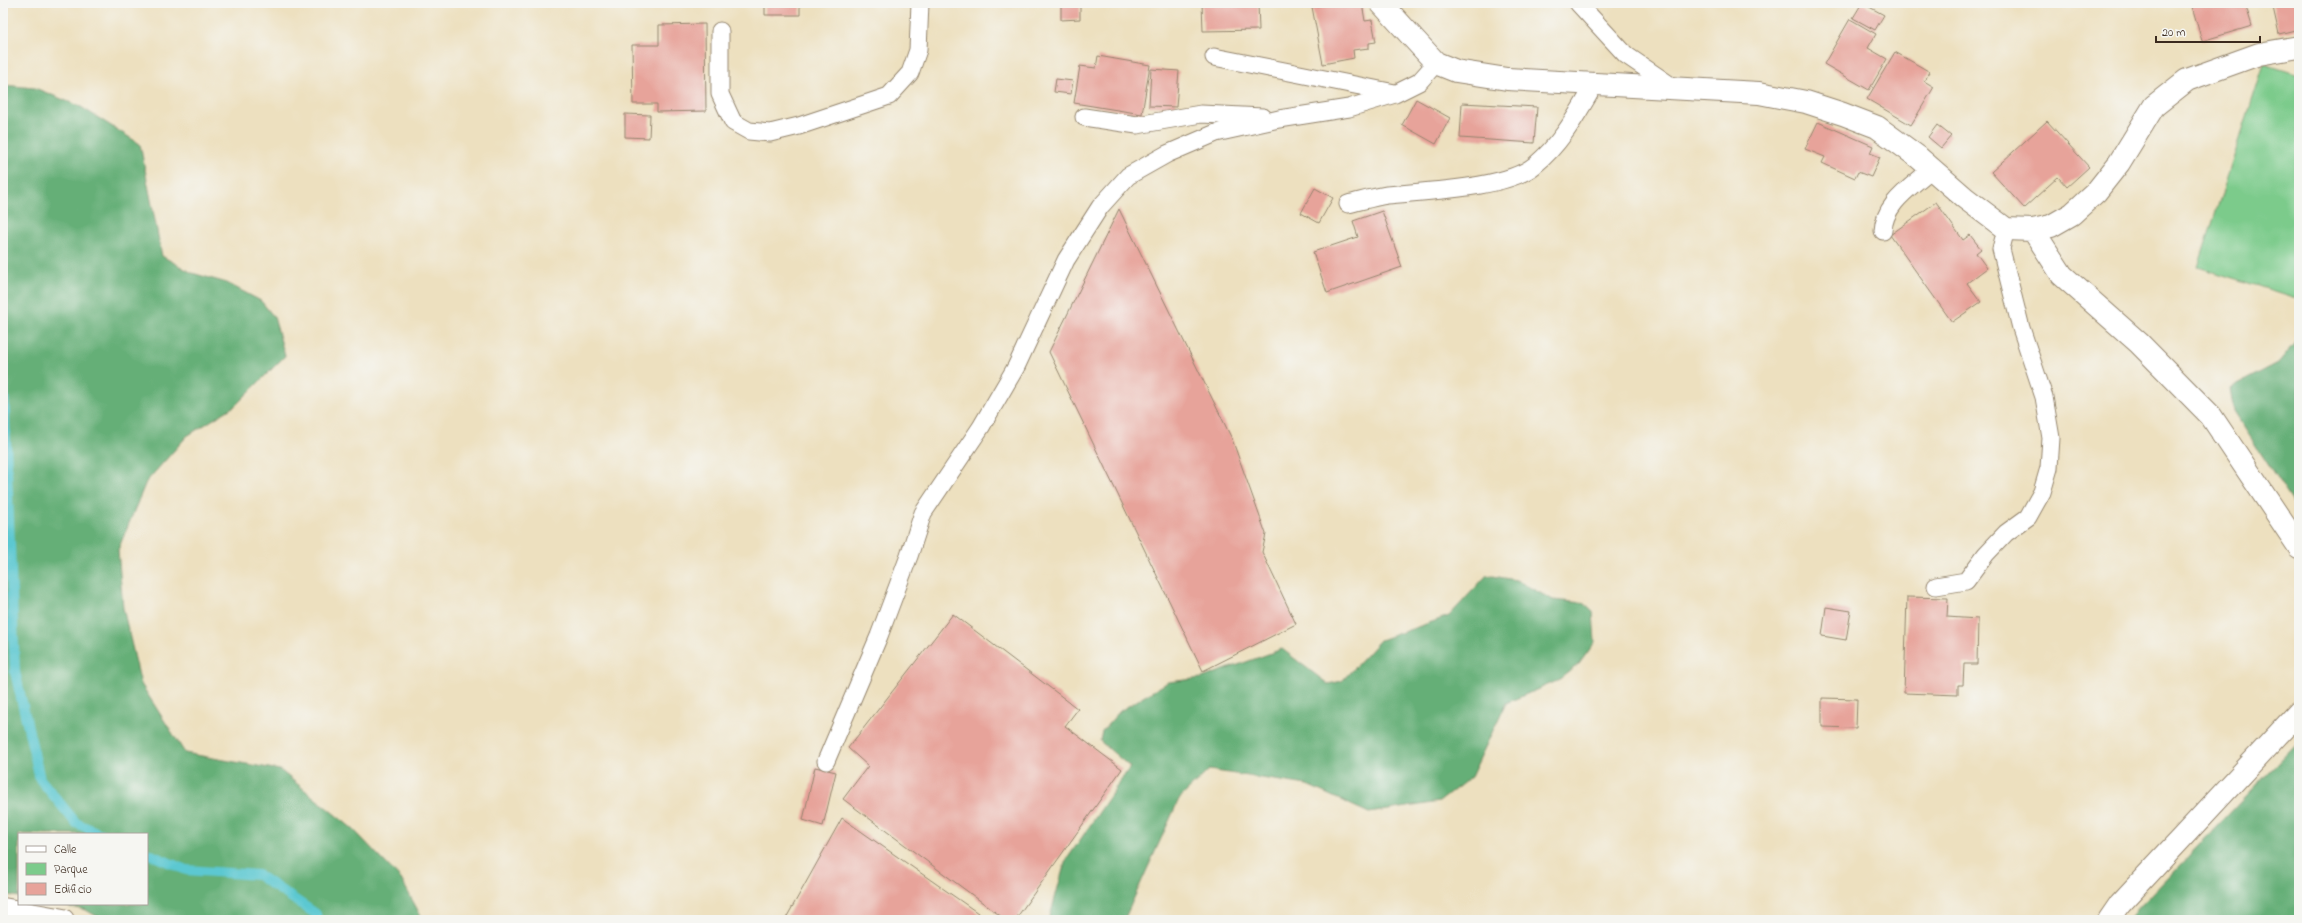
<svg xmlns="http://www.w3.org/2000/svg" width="2302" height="923" font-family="'Indie Flower',sans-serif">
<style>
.green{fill:#7ccb8b;stroke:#5c7a54}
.forest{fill:#65af77;stroke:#506c4a}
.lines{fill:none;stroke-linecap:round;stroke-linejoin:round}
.stream{stroke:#5bc8d1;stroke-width:10}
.building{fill:#e7a39a}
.service-casing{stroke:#94856e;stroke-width:19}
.minor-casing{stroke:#94856e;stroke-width:24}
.service{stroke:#fff;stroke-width:17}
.minor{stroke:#fff;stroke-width:22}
</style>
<rect width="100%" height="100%" fill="#f6f6f2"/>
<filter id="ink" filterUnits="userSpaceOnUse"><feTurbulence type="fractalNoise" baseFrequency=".025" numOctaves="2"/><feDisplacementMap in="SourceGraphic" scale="8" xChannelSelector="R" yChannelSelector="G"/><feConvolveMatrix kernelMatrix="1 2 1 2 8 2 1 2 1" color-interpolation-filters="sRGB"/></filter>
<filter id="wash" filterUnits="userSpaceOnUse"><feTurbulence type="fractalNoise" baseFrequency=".012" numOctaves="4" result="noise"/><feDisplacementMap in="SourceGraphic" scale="16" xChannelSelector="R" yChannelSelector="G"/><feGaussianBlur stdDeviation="0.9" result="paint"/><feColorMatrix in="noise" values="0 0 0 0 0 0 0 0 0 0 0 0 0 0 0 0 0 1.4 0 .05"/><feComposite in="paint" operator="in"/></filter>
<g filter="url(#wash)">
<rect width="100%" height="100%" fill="#ede0bf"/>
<!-- green -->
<path class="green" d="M2264,64L2299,75V299L2198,267Z"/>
<!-- forest -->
<path class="forest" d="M3,85L35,88L81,107L140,144L162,256L192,273L227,283L261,301L274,317L285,356L236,405L187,436L146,482L118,550L123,608L141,684L185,753L280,770L353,829L401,879L423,920H103L86,910L54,904H147V834H19V897L3,894Z
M2299,338V512L2234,412L2230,388L2278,363Z
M1487,575L1516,580L1553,600L1583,603L1593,612L1595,642L1579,664L1557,681L1506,703L1471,777L1439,802L1369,813L1307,785L1209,770L1179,799L1124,920H1049L1065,862L1130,767L1100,741L1102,731L1120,711L1168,682L1202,678L1282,649L1328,684L1342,681L1380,640L1449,616Z
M2299,741V920H2127Z"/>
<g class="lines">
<!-- stream -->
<path class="stream" d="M3,367L15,672L40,779L76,823L101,834
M147,853L186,870L258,875L316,914L317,920"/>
</g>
<g id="blocks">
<!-- building -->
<path class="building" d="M765,3H800V15H765Z
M1061,3H1080V19L1061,20Z
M1202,3H1258L1259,30L1203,31Z
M1333,3H1362L1365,21L1372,20L1376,42L1369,43V48L1353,50L1354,58L1323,64L1312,7Z
M1862,3L1884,15L1875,30L1853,18Z
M2191,3H2245L2252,26L2202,41Z
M2272,3H2299V29L2279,34Z
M1850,19L1876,34L1868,48L1887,59L1869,90L1824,64Z
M705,24L706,111L657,112V104H633L632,45H659V25Z
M1895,52L1930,72L1924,81L1934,87L1911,125L1867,99Z
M1098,56L1150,65L1142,114L1074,103L1080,66L1096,68Z
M1151,69L1179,71L1176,107L1149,106Z
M1056,79L1073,81L1071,94L1054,92Z
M1416,99L1450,118L1436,144L1402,125Z
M1462,103L1537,107L1534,143L1460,138Z
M625,114L650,115L649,138L625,137Z
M2047,121L2089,167L2067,187L2058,177L2024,208L1991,172Z
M1818,122L1873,146L1870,153L1880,157L1871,177L1858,172L1855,178L1822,163L1825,157L1805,149Z
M1937,125L1951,136L1941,148L1928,137Z
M1315,188L1333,198L1319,223L1301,213Z
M1936,202L1963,240L1970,235L1981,249L1976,253L1987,268L1967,283L1981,302L1952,322L1890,235Z
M1119,209L1232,439L1266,534L1262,552L1296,624L1203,671L1049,352Z
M1382,211L1402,267L1327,293L1313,252L1358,237L1353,221Z
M1907,597L1948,598L1947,617L1978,619L1977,664H1964L1963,685H1958V695L1904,693Z
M1826,607L1851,611L1846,640L1822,636Z
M953,614L1078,709L1065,726L1122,769L1015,920H1006L843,799L868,766L848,748Z
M1822,698L1857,699L1856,728L1822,727Z
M815,767L836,772L823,826L803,820Z
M842,818L988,920H785Z"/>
</g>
</g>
<g filter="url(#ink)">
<use href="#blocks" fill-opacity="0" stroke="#94856e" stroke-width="1"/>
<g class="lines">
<defs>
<path id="service" d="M1578,3L1626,55L1673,87
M720,31V94L733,122L749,131L770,133L799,126L889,96L910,73L918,50L920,3
M1214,57L1395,93
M1084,117L1137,125L1201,114L1263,117
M1348,204C1361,201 1374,197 1387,195C1424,191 1507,189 1535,165C1562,143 1577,114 1595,84
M1883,231C1884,203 1912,187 1931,169
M1936,586L1966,581L1986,554L2006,533L2028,517L2042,492L2049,468L2051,438L2044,397L2021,328L2001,249L2006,229
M826,761L879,636L909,556L923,513L981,427L1016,367L1066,260L1100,207L1128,176L1167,154L1216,133L1279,119L1349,108L1395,94L1419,82L1436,63"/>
<path id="minor" d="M1381,3L1436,63L1456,71L1507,79L1759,93L1806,102L1843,114L1877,127L1918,157L1965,198L2006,229L2033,230L2051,226L2072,214L2096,192L2119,163L2154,106L2187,80L2259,54L2299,47
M2033,230L2062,275L2139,343L2211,416L2299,547
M3,909L63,920
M2109,920L2120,904L2299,712"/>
</defs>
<!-- service casing -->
<use href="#service" class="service-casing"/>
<!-- minor casing -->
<use href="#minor" class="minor-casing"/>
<!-- service -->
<use href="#service" class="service"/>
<!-- minor -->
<use href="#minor" class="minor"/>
</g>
</g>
<!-- margin -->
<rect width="2302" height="923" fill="none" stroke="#f6f6f2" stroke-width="16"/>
<!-- legend -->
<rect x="18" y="833" width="130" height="72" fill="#f6f6f2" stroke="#aba49d"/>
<rect x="26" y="846" width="20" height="6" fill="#ffffff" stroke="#aba49d"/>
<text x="54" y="853" font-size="12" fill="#3b2a1e">Calle</text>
<rect x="26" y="863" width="20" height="12" fill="#7ccb8b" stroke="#aba49d"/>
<text x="54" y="873" font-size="12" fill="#3b2a1e">Parque</text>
<rect x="26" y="883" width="20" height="12" fill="#e7a39a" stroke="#aba49d"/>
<text x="54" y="893" font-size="12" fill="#3b2a1e">Edificio</text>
<!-- scale -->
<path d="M2156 36v6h104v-6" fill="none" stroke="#3b2a1e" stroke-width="2"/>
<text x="2162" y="36" font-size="12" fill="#3b2a1e" stroke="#f6f6f2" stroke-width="3" paint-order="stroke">20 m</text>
</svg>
